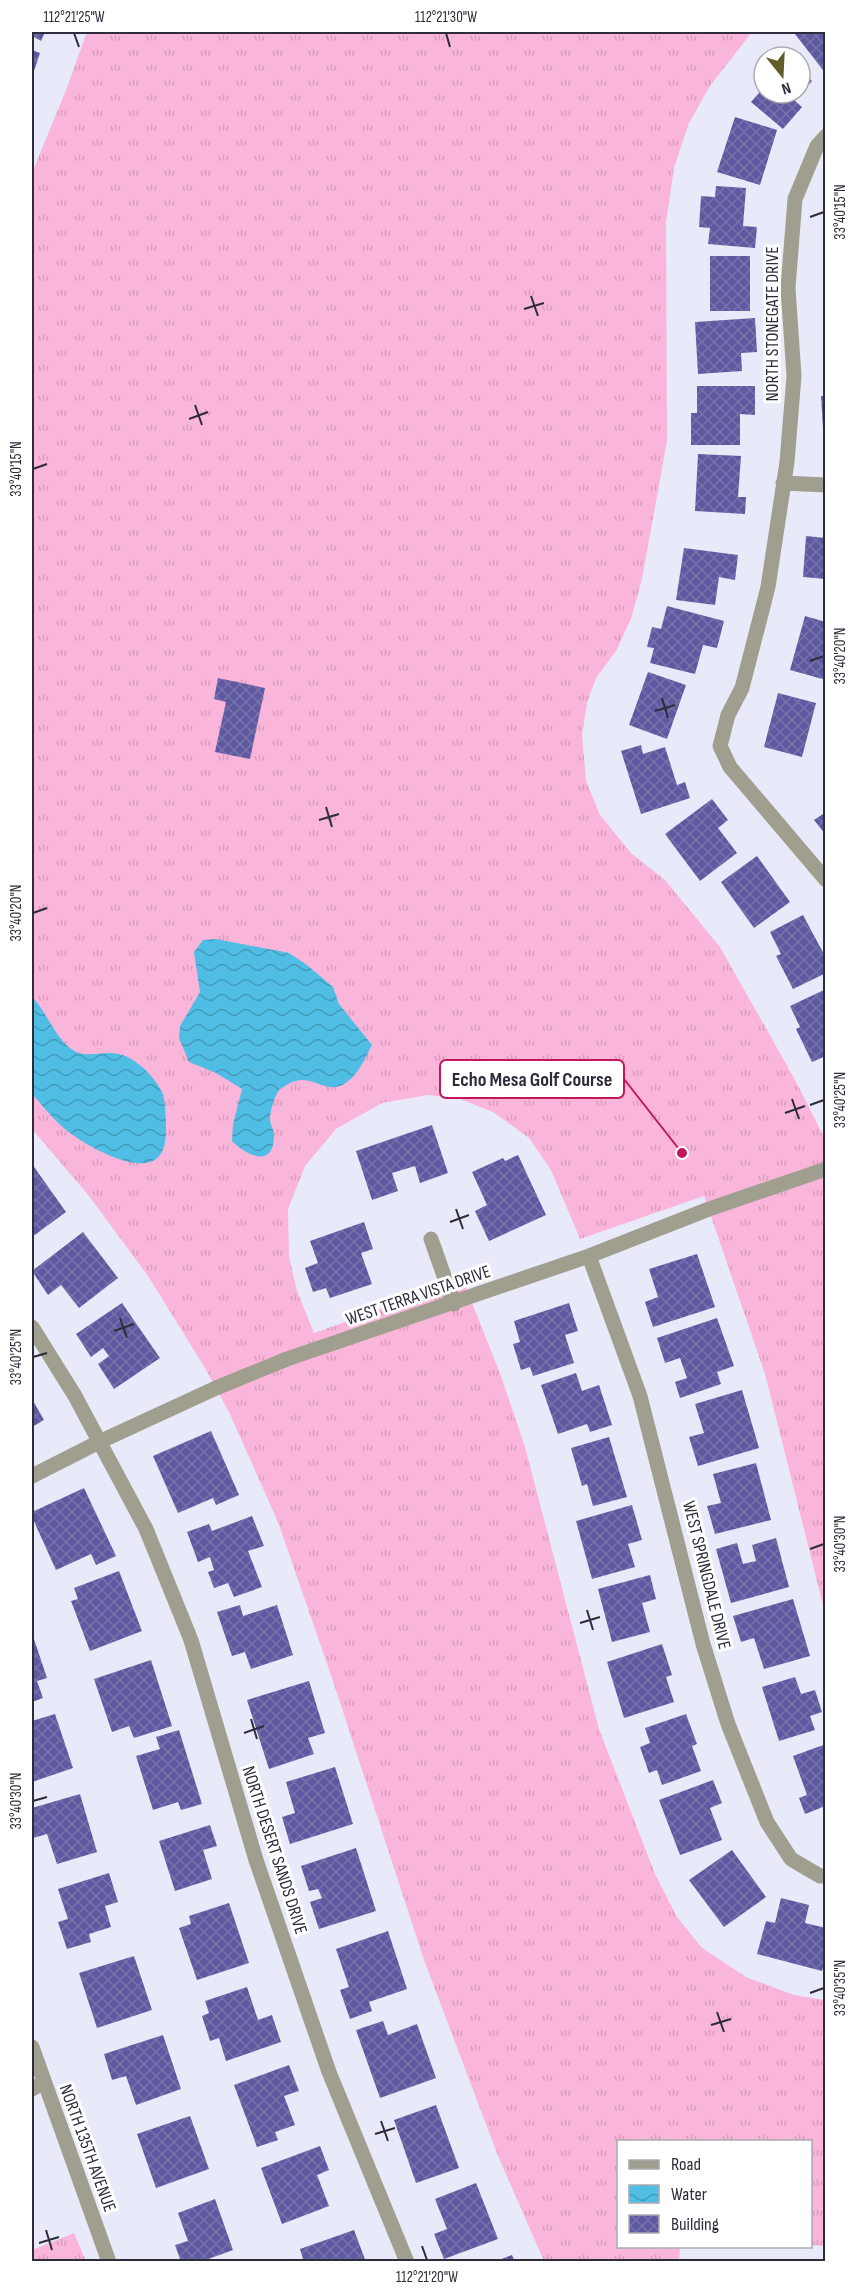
<svg xmlns="http://www.w3.org/2000/svg" width="857" height="2293" font-family="'Sofia Sans Condensed',sans-serif">
<style>
.grass{fill:url(#grass-tufts)}
.water{fill:url(#water-waves)}
.building{fill:url(#building-cross-hatch)}
.lines{fill:none;stroke-linecap:round;stroke-linejoin:round}
.minor{stroke:#a09f8f;stroke-width:15}
.tertiary{stroke:#a09f8f;stroke-width:15}
.ticks{fill:none;stroke:#2c2c3a;stroke-width:2}
.labels{text-anchor:middle;stroke-width:6;stroke-linejoin:round;paint-order:stroke}
.street-label{font-size:18px;fill:#2c2c3a;stroke:#fff}
.leader{fill:none;stroke:#c2185b;stroke-width:2}
.callout-dot{fill:#c2185b;stroke:#fff;stroke-width:2}
.callout{fill:#fff;stroke:#c2185b;stroke-width:2}
.callout-label{font-size:20px;text-anchor:middle;font-weight:bold;fill:#2c2c3a}
.neatline{fill:none;stroke:#2c2c3a;stroke-width:2}
.ticks-label{font-size:15px;text-anchor:middle;fill:#2c2c3a}
</style>
<defs>
<pattern id="grass-tufts" width="24" height="20" patternUnits="userSpaceOnUse" patternTransform="scale(1.5)"><rect width="24" height="20" fill="#fab6da"/><path d="M3 7l-1-3M5 7V3M7 7l1-3M15 17l-1-3M17 17v-4M19 17l1-3" fill="none" stroke="#d69dbc"/></pattern>
<pattern id="water-waves" width="16" height="10" patternUnits="userSpaceOnUse" patternTransform="scale(1.5)"><rect width="16" height="10" fill="#50bde4"/><path d="M0 5q4-4 8 0t8 0" fill="none" stroke="#439aba"/></pattern>
<pattern id="building-cross-hatch" width="8" height="8" patternUnits="userSpaceOnUse" patternTransform="scale(1.5)"><rect width="8" height="8" fill="#5f59a2"/><path d="M0 0l8 8M0 8l8-8" fill="none" stroke="#7773aa"/></pattern>
</defs>
<rect width="100%" height="100%" fill="#e9eaf9"/>
<!-- grass -->
<path class="grass" d="M87,32H752L710,86L688,125L674,168L666,222L667,441L642,579L631,619L616,651L596,678L587,703L582,735L586,781L600,815L632,854L665,880L720,947L794,1078L825,1139V1613L765,1374L704,1196L580,1239L551,1170L529,1138L493,1112L460,1099L428,1095L382,1103L336,1129L305,1166L288,1209L289,1257L297,1291L314,1333L463,1280L501,1376L525,1447L599,1729L655,1874L677,1917L701,1947L746,1977L794,1995L825,2000V2246L811,2245L810,2142H618V2246L680,2247L679,2261H544L498,2156L424,1960L332,1678L278,1522L229,1412L205,1368L148,1276L89,1196L32,1129V173L66,90Z
M74,2233L86,2261H32V2250Z"/>
<!-- water -->
<path class="water" d="M216,939L289,953L307,965L333,987L339,1004L372,1045C363,1063 349,1096 322,1085C313,1082 306,1078 295,1081C290,1082 284,1087 279,1090C274,1098 271,1108 270,1117C269,1123 274,1129 274,1135C274,1169 247,1156 232,1141L233,1124L242,1089L216,1073L189,1062L179,1038L180,1026L200,992L194,952L203,940Z
M32,997C47,1012 53,1034 70,1048C82,1058 95,1053 109,1053C131,1052 153,1074 162,1092C166,1098 167,1134 165,1142C158,1187 92,1149 70,1133C56,1123 44,1107 32,1094Z"/>
<!-- building -->
<path class="building" d="M32,32H45L41,41L32,36Z
M799,32H826V74L795,34Z
M32,50L40,53L32,77Z
M800,70L812,81L795,101L802,107L783,129L751,102L764,87V93H800Z
M735,117L777,130L760,185L717,172Z
M716,186L746,188L743,226L757,227L755,248L708,244L710,228L699,227L701,196L715,197Z
M710,256H750V311H710Z
M755,318L757,352L741,353L742,371L698,374L695,322Z
M697,386H755V415L740,414V445H691V413H697Z
M821,396H826V428H823Z
M698,454L741,456L738,497H746L745,514L695,511Z
M806,536L826,538V579L803,577Z
M684,548L738,555L735,580L719,577L715,605L676,600Z
M667,606L724,621L717,648L703,645L695,674L650,663L654,648L647,647L652,627L661,629Z
M805,616L826,622V680L790,670Z
M648,672L686,685L667,739L629,725Z
M218,678L265,688L250,759L215,752L226,702L214,699Z
M778,693L816,703L802,757L764,747Z
M641,745L643,754L665,747L677,785L685,782L690,798L641,814L621,751Z
M712,799L728,820L718,828L737,853L700,881L665,834Z
M826,812V835L814,820Z
M757,856L790,902L754,928L721,882Z
M803,915L826,958V973L793,989L776,956L781,954L770,932Z
M826,989V1056L812,1062L796,1029L800,1027L790,1006Z
M432,1125L448,1173L420,1183L415,1166L392,1173L398,1191L372,1200L356,1151Z
M518,1155L546,1215L489,1241L475,1211L487,1205L472,1172L503,1158L505,1161Z
M32,1164L66,1212L32,1237Z
M364,1222L373,1249L361,1253L372,1284L330,1298L326,1288L313,1292L305,1268L318,1263L310,1241Z
M83,1232L118,1278L79,1308L61,1285L48,1295L32,1271Z
M697,1254L715,1307L653,1327L645,1302L658,1297L649,1269Z
M122,1303L160,1358L114,1389L98,1364L109,1356L103,1348L91,1357L76,1334Z
M569,1303L578,1331L565,1335L574,1363L533,1376L530,1367L521,1370L513,1344L520,1342L514,1321Z
M717,1318L734,1366L717,1372L721,1384L680,1398L675,1382L687,1378L680,1358L665,1363L657,1338Z
M576,1373L582,1391L599,1385L612,1425L590,1432L587,1424L558,1434L541,1385Z
M742,1390L759,1448L698,1466L689,1437L704,1433L695,1404Z
M32,1399L44,1420L32,1427Z
M211,1431L239,1495L216,1505L213,1498L178,1513L153,1456Z
M609,1437L627,1497L593,1506L587,1484L582,1486L571,1448Z
M756,1463L771,1520L715,1534L707,1506L721,1503L713,1474Z
M84,1488L116,1556L96,1565L91,1554L56,1570L32,1517V1512Z
M632,1505L642,1540L628,1544L635,1567L592,1579L576,1521Z
M252,1516L264,1546L248,1551L262,1587L234,1597L228,1583L214,1588L208,1572L214,1570L210,1557L198,1562L187,1532L209,1524L212,1531Z
M776,1538L789,1587L731,1603L716,1549L737,1543L743,1564L756,1561L752,1545Z
M119,1571L142,1631L90,1651L71,1601L78,1599L74,1588Z
M650,1575L656,1599L642,1603L650,1632L612,1642L598,1589Z
M793,1599L810,1656L764,1669L754,1638L741,1642L733,1616Z
M240,1605L243,1616L277,1605L293,1655L251,1669L245,1652L232,1656L217,1612Z
M32,1633L47,1678L37,1681L43,1698L32,1702Z
M662,1644L672,1675L666,1677L674,1702L624,1718L607,1662Z
M151,1660L172,1726L134,1738L129,1726L112,1732L94,1679Z
M795,1677L801,1694L815,1690L822,1712L810,1716L815,1730L779,1741L762,1687Z
M309,1681L325,1733L308,1738L314,1754L269,1769L247,1700Z
M55,1714L73,1768L32,1782V1721Z
M686,1714L697,1744L692,1746L701,1771L662,1785L657,1770L649,1773L640,1747L650,1743L645,1728Z
M179,1730L202,1804L181,1810L178,1802L153,1810L136,1756L160,1749L156,1737Z
M826,1744V1814L823,1807L805,1814L799,1798L807,1795L793,1756Z
M335,1767L353,1824L290,1844L282,1817L295,1813L286,1782Z
M713,1780L722,1803L710,1808L722,1840L680,1855L659,1800Z
M80,1794L97,1852L57,1864L47,1834L33,1838L32,1808Z
M210,1825L217,1846L203,1850L212,1879L175,1891L159,1841Z
M356,1848L376,1911L319,1929L310,1902L322,1898L318,1889L309,1891L301,1866Z
M732,1850L766,1897L724,1927L689,1880Z
M109,1873L118,1902L105,1906L111,1927L89,1934L91,1942L67,1949L58,1922L68,1919L58,1889Z
M781,1898L809,1905L805,1923L826,1928V1957L822,1971L757,1954L766,1921L775,1923Z
M229,1903L249,1963L197,1980L179,1928L191,1924L189,1916Z
M388,1931L407,1989L369,2002L372,2011L350,2019L340,1990L349,1987L336,1949Z
M134,1956L152,2010L97,2028L79,1973Z
M247,1987L258,2020L272,2015L281,2042L226,2061L219,2038L210,2041L202,2016L209,2013L205,2001Z
M383,2021L388,2035L417,2024L436,2078L380,2098L356,2030Z
M163,2035L181,2089L136,2105L126,2076L112,2080L104,2054Z
M289,2065L299,2091L284,2096L295,2125L275,2132L278,2140L257,2147L234,2085Z
M436,2105L459,2168L416,2183L394,2120Z
M190,2116L209,2169L156,2188L137,2134Z
M320,2146L329,2170L317,2175L329,2206L282,2224L261,2168Z
M476,2183L498,2239L444,2259L434,2234L447,2229L435,2199Z
M215,2199L233,2250L200,2262H181L175,2245L188,2241L178,2213Z
M354,2230L366,2262H304L300,2249Z
M512,2255L515,2262H496V2261Z"/>
<g class="lines">
<!-- minor -->
<path class="minor" d="M826,136L817,146L795,199L788,288L794,376L787,462L768,587L742,688L728,715L720,746L730,767L826,880
M783,483L826,485
M431,1239L454,1304
M589,1256L640,1396L703,1644L728,1724L767,1822L791,1859L820,1876H826
M32,1327L75,1396L146,1529L191,1640L256,1860L329,2072L407,2262
M32,1476L99,1442L216,1388L287,1359L589,1256L709,1209L826,1169
M32,2089L43,2083"/>
<!-- tertiary -->
<path class="tertiary" d="M32,2047L109,2262"/>
</g>
<!-- ticks -->
<path class="ticks" d="M74,33L79,47M446,33L450,47M810,217L824,212M531,296L538,316M524,309L544,303M195,405L202,425M189,419L208,412M33,469L47,464M810,661L824,656M662,698L668,718M655,711L675,705M326,807L332,827M319,820L339,814M33,913L47,908M792,1099L799,1119M810,1105L824,1100M785,1113L805,1106M456,1209L463,1229M450,1222L469,1215M120,1318L127,1338M114,1331L134,1324M33,1357L47,1353M810,1549L824,1544M587,1610L593,1630M580,1623L600,1617M251,1719L257,1739M244,1733L264,1726M33,1801L47,1797M810,1993L824,1988M717,2012L724,2032M711,2025L731,2019M381,2121L388,2141M375,2134L395,2128M46,2230L52,2250M39,2243L59,2237M422,2246L427,2260"/>
<g class="labels">
<!-- street labels -->
<g class="street-label">
<text transform="translate(772 324) rotate(-90)" y="6">NORTH STONEGATE DRIVE</text>
<text transform="translate(418 1295) rotate(-19)" y="6">WEST TERRA VISTA DRIVE</text>
<text transform="translate(707 1575) rotate(76)" y="6">WEST SPRINGDALE DRIVE</text>
<text transform="translate(275 1850) rotate(72)" y="6">NORTH DESERT SANDS DRIVE</text>
<text transform="translate(88 2148) rotate(70)" y="6">NORTH 135TH AVENUE</text>
</g>
</g>
<!-- callouts -->
<path class="leader" d="M682 1153L624 1079"/>
<circle class="callout-dot" cx="682" cy="1153" r="6"/>
<rect class="callout" x="440" y="1060" width="184" height="38" rx="6"/>
<g class="callout-label">
<text x="532" y="1086">Echo Mesa Golf Course</text>
</g>
<!-- border -->
<rect width="857" height="2293" fill="none" stroke="#ffffff" stroke-width="66"/>
<!-- legend -->
<rect x="617" y="2140" width="195" height="108" fill="#ffffff" stroke="#ababb0" stroke-width="1.5"/>
<rect x="629" y="2160" width="30" height="9" fill="#a09f8f" stroke="#ababb0" stroke-width="1.5"/>
<text x="671" y="2170" font-size="18" fill="#2c2c3a">Road</text>
<rect x="629" y="2185" width="30" height="18" fill="url(#water-waves)" stroke="#ababb0" stroke-width="1.5"/>
<text x="671" y="2200" font-size="18" fill="#2c2c3a">Water</text>
<rect x="629" y="2215" width="30" height="18" fill="url(#building-cross-hatch)" stroke="#ababb0" stroke-width="1.5"/>
<text x="671" y="2230" font-size="18" fill="#2c2c3a">Building</text>
<!-- north arrow -->
<g transform="translate(782 75) rotate(162)"><circle r="28" fill="#ffffff" stroke="#ababb0" stroke-width="1.5"/>
<path d="M0-4.5L10 22L0 15L-10 22Z" fill="#615e2b"/>
<text y="-9" font-size="16" font-weight="bold" text-anchor="middle" fill="#2c2c3a">N</text>
</g>
<rect x="33" y="33" width="791" height="2227" class="neatline"/>
<g class="ticks-label">
<text x="74" y="22">112°21'25"W</text>
<text x="446" y="22">112°21'30"W</text>
<text transform="translate(840 212) rotate(-90)" y="5">33°40'15"N</text>
<text transform="translate(16 469) rotate(-90)" y="5">33°40'15"N</text>
<text transform="translate(840 656) rotate(-90)" y="5">33°40'20"N</text>
<text transform="translate(16 913) rotate(-90)" y="5">33°40'20"N</text>
<text transform="translate(840 1100) rotate(-90)" y="5">33°40'25"N</text>
<text transform="translate(16 1357) rotate(-90)" y="5">33°40'25"N</text>
<text transform="translate(840 1544) rotate(-90)" y="5">33°40'30"N</text>
<text transform="translate(16 1801) rotate(-90)" y="5">33°40'30"N</text>
<text transform="translate(840 1988) rotate(-90)" y="5">33°40'35"N</text>
<text x="427" y="2282">112°21'20"W</text>
</g>
</svg>
